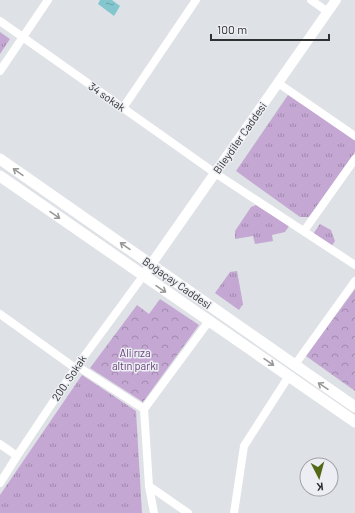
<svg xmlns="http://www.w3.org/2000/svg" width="355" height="513" font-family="Barlow,sans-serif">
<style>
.grass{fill:url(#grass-tufts)}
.park{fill:url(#park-crowns)}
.water{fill:url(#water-ripples)}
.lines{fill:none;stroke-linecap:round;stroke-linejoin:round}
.minor{stroke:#fff;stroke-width:8}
.tertiary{stroke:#fff;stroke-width:10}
.secondary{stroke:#fff;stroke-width:11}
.oneway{stroke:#989898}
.labels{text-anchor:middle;stroke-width:3;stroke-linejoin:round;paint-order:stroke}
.street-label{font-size:11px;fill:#303132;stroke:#eceef3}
.park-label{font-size:11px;fill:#68427a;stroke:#eceef3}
</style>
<defs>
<pattern id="grass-tufts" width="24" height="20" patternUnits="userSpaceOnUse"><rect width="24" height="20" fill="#c4a8d3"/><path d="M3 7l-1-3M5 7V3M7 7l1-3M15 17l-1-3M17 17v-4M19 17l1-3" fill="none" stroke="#a089ac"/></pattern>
<pattern id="park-crowns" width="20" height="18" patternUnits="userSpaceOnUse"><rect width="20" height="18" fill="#c4a8d3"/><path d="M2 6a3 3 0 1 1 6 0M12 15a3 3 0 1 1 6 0" fill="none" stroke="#a089ac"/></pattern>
<pattern id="water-ripples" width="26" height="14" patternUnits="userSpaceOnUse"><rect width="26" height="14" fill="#83c6ce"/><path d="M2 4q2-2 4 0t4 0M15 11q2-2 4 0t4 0" fill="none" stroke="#6ca1a8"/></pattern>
</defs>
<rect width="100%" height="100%" fill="#dee1e5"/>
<!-- grass -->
<path class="grass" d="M0,32L10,39L0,54Z
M288,95L355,140V152L309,217H300L236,171Z
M256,205L289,226L285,232L272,235L273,241L255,244L253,236L235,239V231L251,207Z
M320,224L331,230L335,241L331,247L313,234Z
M237,271L243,304L239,310L215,293L230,272Z
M82,375L136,411L142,513H0V495Z"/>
<!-- park -->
<path class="park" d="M355,289V391L306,356Z
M160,299L199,325L143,402L90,368L137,305L149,314Z"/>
<!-- water -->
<path class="water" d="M100,0H112L120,6L114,16L98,4Z"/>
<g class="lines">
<!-- minor -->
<path class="minor" d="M311,0L328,12
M0,21L215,173L355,265
M0,71L48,0
M278,83L355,136
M123,108L196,0
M304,231L355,159
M0,314L75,368
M77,366L144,409
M294,366L355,281
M144,409L209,321
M144,409L149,486L154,513
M0,444L17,456
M0,483L17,456L77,366L143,276
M149,486L188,513
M234,513L244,446L289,376"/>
<!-- tertiary -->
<path class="tertiary" d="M143,276L336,0"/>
<!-- secondary -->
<path class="secondary" d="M0,159L355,407
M0,176L355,422"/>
</g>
<!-- one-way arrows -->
<defs><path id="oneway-shaft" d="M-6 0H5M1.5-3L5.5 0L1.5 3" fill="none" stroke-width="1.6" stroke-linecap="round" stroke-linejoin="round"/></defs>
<g class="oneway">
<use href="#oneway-shaft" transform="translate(18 172) rotate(-145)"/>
<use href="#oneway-shaft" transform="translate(55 215) rotate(35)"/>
<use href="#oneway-shaft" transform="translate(125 246) rotate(-145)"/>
<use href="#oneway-shaft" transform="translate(161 289) rotate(34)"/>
<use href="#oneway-shaft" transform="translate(269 362) rotate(35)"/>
<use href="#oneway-shaft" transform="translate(323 386) rotate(-146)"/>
</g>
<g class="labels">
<!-- street labels -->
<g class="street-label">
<text transform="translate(107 97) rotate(35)" y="4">34 sokak</text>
<text transform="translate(240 138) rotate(-55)" y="4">Bileydiler Caddesi</text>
<text transform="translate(177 283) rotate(35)" y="4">Boğaçay Caddesi</text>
<text transform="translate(69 378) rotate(-56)" y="4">200. Sokak</text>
</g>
<!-- park labels -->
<g class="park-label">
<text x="135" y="357">Ali rıza<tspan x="135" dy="13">altın parkı</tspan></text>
</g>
</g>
<!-- north arrow -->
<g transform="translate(319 477) rotate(174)"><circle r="19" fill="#eceef3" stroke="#a1a2a6"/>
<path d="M0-3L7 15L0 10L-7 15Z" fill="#546917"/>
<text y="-6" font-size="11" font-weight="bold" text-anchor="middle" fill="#303132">K</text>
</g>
<!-- scale -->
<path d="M211 34v6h118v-6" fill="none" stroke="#303132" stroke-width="2"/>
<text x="217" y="34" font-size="12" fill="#303132" stroke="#eceef3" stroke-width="3" paint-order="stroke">100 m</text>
</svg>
